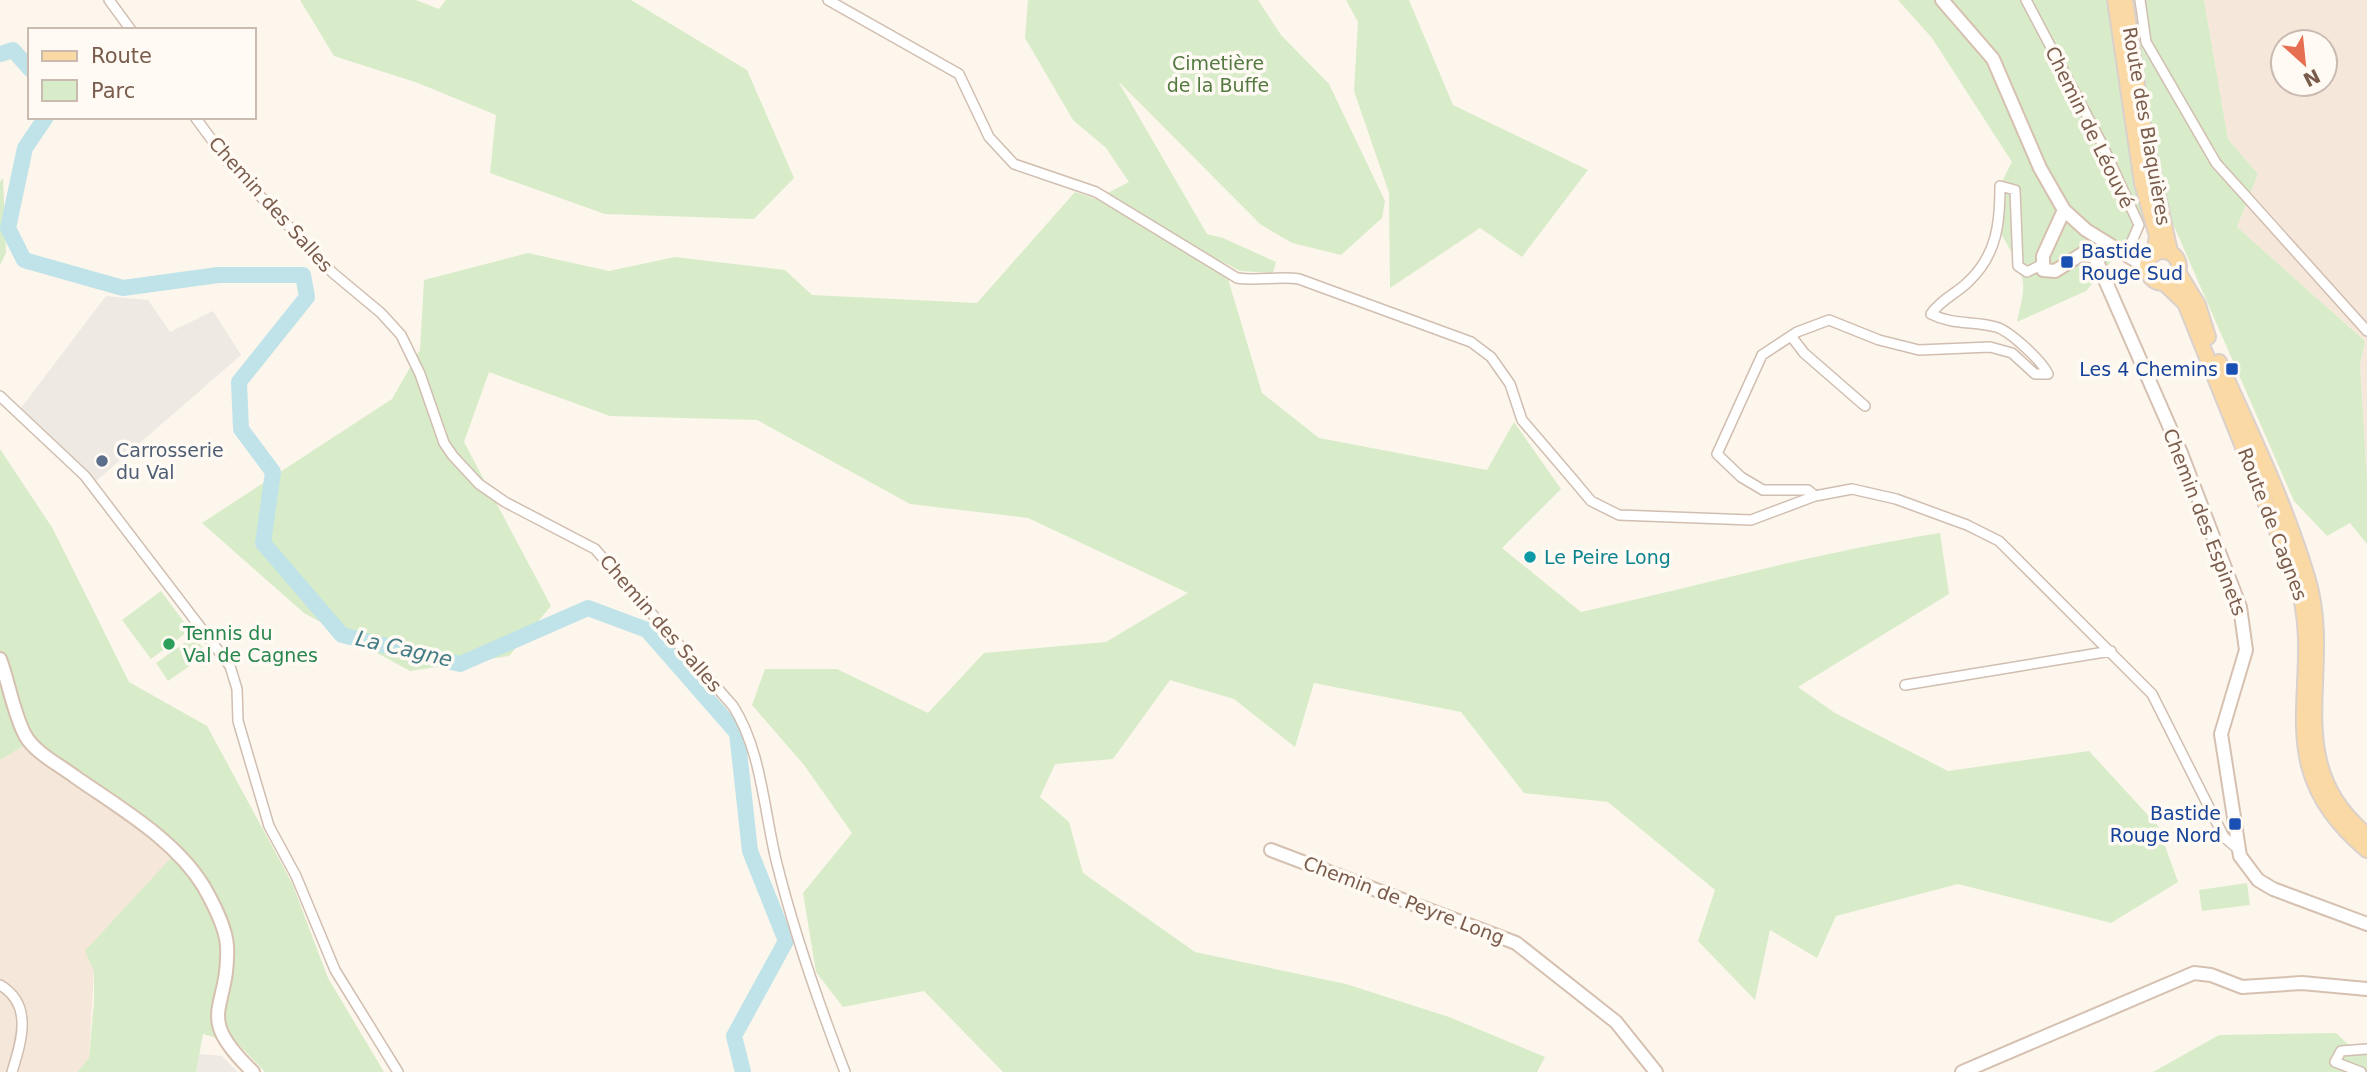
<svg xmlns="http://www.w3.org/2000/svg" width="2367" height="1072" font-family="'DejaVu Sans',sans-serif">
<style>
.residential{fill:#f5e8da;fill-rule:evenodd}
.industrial{fill:#efe9e4}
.green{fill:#d8ecc9}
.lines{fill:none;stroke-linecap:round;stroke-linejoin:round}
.river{stroke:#bfe3e8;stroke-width:16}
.street-casing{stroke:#d1beb0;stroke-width:12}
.secondary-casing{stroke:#d6c0b0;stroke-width:16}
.primary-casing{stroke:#dad1cd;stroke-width:18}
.street{stroke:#fff;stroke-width:9}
.secondary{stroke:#fff;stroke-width:12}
.primary{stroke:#fbd9a5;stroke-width:14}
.transit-dot{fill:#1a4fb4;stroke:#fffaf3;stroke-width:2.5}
.service-dot{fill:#5c6f8a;stroke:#fffaf3;stroke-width:2.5}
.culture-dot{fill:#0f9aa8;stroke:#fffaf3;stroke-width:2.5}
.leisure-dot{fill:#2e9e5b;stroke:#fffaf3;stroke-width:2.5}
.labels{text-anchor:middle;stroke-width:7;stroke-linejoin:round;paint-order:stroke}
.park-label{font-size:19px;fill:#537a41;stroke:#fffaf3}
.street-label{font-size:19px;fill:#7a5c4d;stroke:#fffaf3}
.transit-label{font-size:19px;fill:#164399;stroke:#fffaf3;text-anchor:end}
.service-label{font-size:19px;fill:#4e5e75;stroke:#fffaf3;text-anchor:start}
.culture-label{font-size:19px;fill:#0d838f;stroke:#fffaf3;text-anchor:start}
.leisure-label{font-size:19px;fill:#27864d;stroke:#fffaf3;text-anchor:start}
.water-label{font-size:21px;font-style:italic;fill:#437c86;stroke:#fffaf3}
</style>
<rect width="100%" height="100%" fill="#fdf6ec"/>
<!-- residential -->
<path class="residential" d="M2204,0H2367V480L2360,365L2365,341L2237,227L2258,174L2228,139ZM2283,42H2325V84H2283Z
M35,739L180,848L94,971L89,1058L77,1072H0V760Z"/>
<!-- industrial -->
<path class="industrial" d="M106,296L148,300L170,332L213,311L241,355L96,481L21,408Z
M199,1054L222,1056L238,1072H196Z"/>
<!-- green -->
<path class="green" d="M300,0H416L439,9L446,0H631L747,70L794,178L754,219L605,214L490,173L496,115L418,83L334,56Z
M1028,0H1258L1281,35L1329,84L1385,201L1382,218L1341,255L1292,243L1260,224L1118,81L1207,234L1223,238L1276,262L1273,273L1240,271L1223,262L1262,393L1319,438L1487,470L1514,422L1561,489L1502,548L1581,612C1701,585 1819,552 1940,533L1949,594L1798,687L1835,713L1948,771L2089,751L2158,826L2178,882L2111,923L1958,884L1836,916L1817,958L1770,930L1755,1000L1698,941L1715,890L1608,802L1524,793L1461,712L1314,683L1295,747L1234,699L1170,680L1113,759L1055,764L1040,797L1069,822L1083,873L1195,952L1346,984L1449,1017L1545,1057L1537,1072H1003L924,991L843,1007L816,972L803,893L852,833L804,765L752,705L765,669H837L928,713L984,653L1106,642L1188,593L1028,518L910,504L757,420L610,416L489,372L464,442L551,606L509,656L410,671L304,613L202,523L392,399L420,350L424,280L528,253L609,271L675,257L785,270L812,295L977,303L1075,192L1096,199L1129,182L1106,148L1073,120L1025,38Z
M1346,0H1409L1453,105L1588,170L1522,257L1480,228L1390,288L1389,193L1354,91L1358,22Z
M1898,0H2204L2228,139L2258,174L2237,227L2365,341L2360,365L2367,480V544L2350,523L2327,536L2294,501L2163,201L2086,291L2017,322C2019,310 2026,290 2022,278C2003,220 1976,229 2012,162L1932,38Z
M3,178L6,253L0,265V182Z
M0,449L53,529L129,682L207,726L292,883L328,978L384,1072H265L239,1045L203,1034L196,1072H77L89,1058L94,1001V971L85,951L180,848L35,739L0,760Z
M161,591L190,630L151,659L122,620Z
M194,636L207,654L168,681L156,663Z
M2247,883L2250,905L2202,911L2199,890Z
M2336,1033L2356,1052H2367V1072H2153L2219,1035Z"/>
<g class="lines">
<!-- river -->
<path class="river" d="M0,54L13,50L30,69
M46,117L25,148L8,228L24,260L123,288L218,275H303L307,297L239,382L241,429L273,472L263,543L342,635L460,664L588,608L647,630L737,733L750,851L786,941L734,1036L743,1072"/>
<defs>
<path id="street" d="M109,0L131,30
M828,0L959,74L989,137L1014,164L1096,192L1237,278C1258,281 1278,276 1299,279L1471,342L1491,357L1510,384L1522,420L1570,476L1591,501L1619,515L1751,520L1815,496
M2026,0L2101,142L2139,225L2126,255
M2140,0L2146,42L2216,163L2367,331
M195,117L228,162L333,273L381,313L401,335L420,374L444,443L453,456L479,484L505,502L595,549L733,706C762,751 764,813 777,864C794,932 820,1007 845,1072
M2043,270L2039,266L2027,272L2018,266L2015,190L2000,186C2000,223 1997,255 1968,282C1956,294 1941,299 1931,314C1952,325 1974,321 1996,327C2010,331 2042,361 2048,374H2035L2012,353L1990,347L1919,350L1879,340L1829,320L1797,332L1762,355L1717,454L1741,477L1763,490H1808L1815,496L1852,489L1896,499L1967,525L1999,541L2152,694L2224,837L2239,850
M1791,336L1804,353L1865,406
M0,396L85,476L230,666L237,689L238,721L269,826L296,876L335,970L398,1072
M1905,685L2111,651
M0,985C34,1005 21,1042 12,1072
M2361,1072L2335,1062L2341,1051L2367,1049"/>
<path id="secondary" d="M1942,0L1993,59L2040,168L2064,210L2086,230L2146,267
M2064,210L2043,256V270L2055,271L2082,254L2095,257L2181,453L2240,607L2246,650L2221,734L2240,856L2258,880L2273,889L2367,924
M0,659C9,683 13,712 25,735C35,753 58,764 74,776C118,807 175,839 204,887C213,903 226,927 227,946C230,1012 192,1013 253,1072
M1271,850L1516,943L1616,1022L1656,1072
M1962,1072L2194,973L2211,975L2242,987L2302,983L2367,989"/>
<path id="primary" d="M2115,0L2142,183L2157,236L2154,253
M2125,0L2143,126L2170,252
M2147 267a16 16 0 1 1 32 0a16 16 0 1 1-32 0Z
M2178,272L2198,305L2208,337
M2164,283L2185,303L2297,581C2328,684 2261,762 2367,850
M2219,362C2251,433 2286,505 2308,580C2335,672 2278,762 2367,835"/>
</defs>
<!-- street casing -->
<use href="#street" class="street-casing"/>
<!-- secondary casing -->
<use href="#secondary" class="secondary-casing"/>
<!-- primary casing -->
<use href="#primary" class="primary-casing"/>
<!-- street -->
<use href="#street" class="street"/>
<!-- secondary -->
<use href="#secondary" class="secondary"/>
<!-- primary -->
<use href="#primary" class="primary"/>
</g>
<!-- markers -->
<g class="transit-dot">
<rect x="2060" y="255" width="14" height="14" rx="3.5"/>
<rect x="2225" y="362" width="14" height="14" rx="3.5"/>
<rect x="2228" y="817" width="14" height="14" rx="3.5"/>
</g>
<circle class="service-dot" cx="102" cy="461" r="7"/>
<circle class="culture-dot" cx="1530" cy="557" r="7"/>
<circle class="leisure-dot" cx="169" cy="644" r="7"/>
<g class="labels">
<!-- park labels -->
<g class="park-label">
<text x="1218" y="70">Cimetière<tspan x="1218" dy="22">de la Buffe</tspan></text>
</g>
<!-- street labels -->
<g class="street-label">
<text transform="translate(2147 126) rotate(80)" y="7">Route des Blaquières</text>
<text transform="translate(2090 127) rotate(64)" y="7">Chemin de Léouvé</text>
<text transform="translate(271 204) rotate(48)" y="7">Chemin des Salles</text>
<text transform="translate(2205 522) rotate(69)" y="7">Chemin des Espinets</text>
<text transform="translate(2273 524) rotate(69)" y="7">Route de Cagnes</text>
<text transform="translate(661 623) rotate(49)" y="7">Chemin des Salles</text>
<text transform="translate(1404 900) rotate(21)" y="7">Chemin de Peyre Long</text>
</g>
<!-- transit labels -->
<g class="transit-label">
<text x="2081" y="258" text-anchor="start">Bastide<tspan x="2081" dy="22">Rouge Sud</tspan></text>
<text x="2218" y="376">Les 4 Chemins</text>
<text x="2221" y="820">Bastide<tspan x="2221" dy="22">Rouge Nord</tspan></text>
</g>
<!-- service labels -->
<g class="service-label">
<text x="116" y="457">Carrosserie<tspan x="116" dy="22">du Val</tspan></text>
</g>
<!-- culture labels -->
<g class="culture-label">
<text x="1544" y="564">Le Peire Long</text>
</g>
<!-- leisure labels -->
<g class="leisure-label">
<text x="183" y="640">Tennis du<tspan x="183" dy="22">Val de Cagnes</tspan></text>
</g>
<!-- water labels -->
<g class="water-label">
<text transform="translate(404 649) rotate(13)" y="7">La Cagne</text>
</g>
</g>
<!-- legend -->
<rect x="28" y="28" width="228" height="91" fill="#fffaf3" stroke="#cabbb1" stroke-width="2"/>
<rect x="42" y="51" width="35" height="10" fill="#fbd9a5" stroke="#cabbb1" stroke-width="2"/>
<text x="91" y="63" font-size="21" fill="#7a5c4d">Route</text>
<rect x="42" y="80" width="35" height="21" fill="#d8ecc9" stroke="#cabbb1" stroke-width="2"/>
<text x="91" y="98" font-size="21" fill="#7a5c4d">Parc</text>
<!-- north arrow -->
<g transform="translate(2304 63) rotate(153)"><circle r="33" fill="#fffaf3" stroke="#cabbb1" stroke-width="2"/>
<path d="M0-5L12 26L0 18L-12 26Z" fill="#e76f51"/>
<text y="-10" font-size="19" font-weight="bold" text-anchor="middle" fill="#7a5c4d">N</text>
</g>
</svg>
